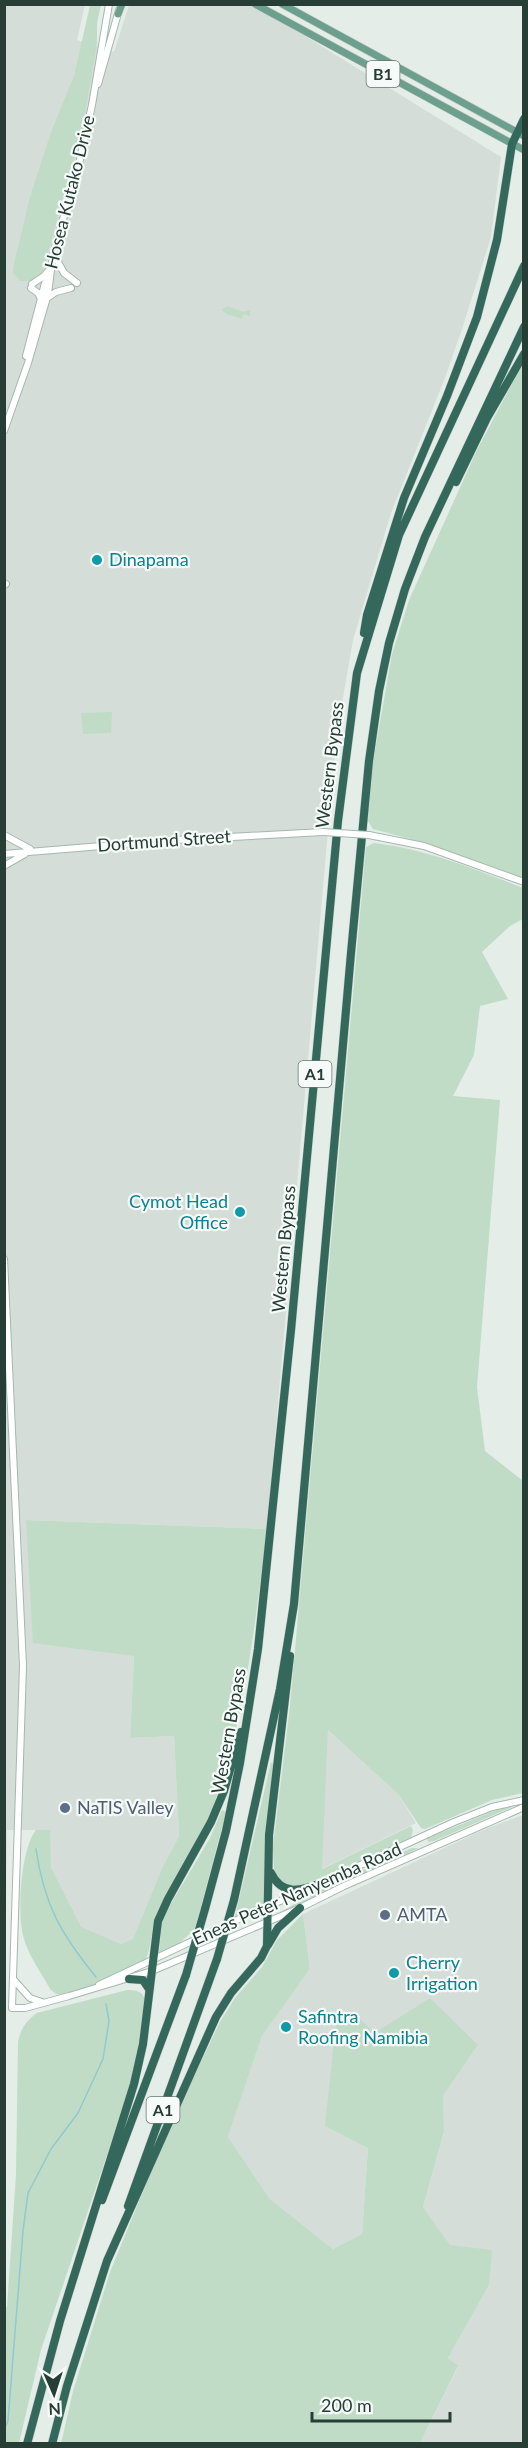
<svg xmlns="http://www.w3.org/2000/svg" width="528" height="2448" font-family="Lato,sans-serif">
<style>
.built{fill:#d4ddd8}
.green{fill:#c0dcc6}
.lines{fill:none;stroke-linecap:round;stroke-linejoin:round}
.stream{stroke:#92c9ce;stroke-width:1.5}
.secondary-casing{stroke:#a4b8b0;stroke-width:8}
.primary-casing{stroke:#c2c9c7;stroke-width:8}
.highway-casing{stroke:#c2c9c7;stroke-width:9}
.secondary{stroke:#fff;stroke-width:6}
.primary{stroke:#6d9f8f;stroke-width:7}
.highway{stroke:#33685a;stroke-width:8}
.secondary-bridge-casing{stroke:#a4b8b0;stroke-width:8;stroke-linecap:butt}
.highway-bridge-casing{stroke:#c2c9c7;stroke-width:9;stroke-linecap:butt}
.secondary-bridge{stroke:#fff;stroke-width:6}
.highway-bridge{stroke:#33685a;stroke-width:8}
.culture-dot{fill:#0f9aa8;stroke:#f6faf8;stroke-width:2}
.service-dot{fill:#5c6f8a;stroke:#f6faf8;stroke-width:2}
.labels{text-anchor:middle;stroke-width:4.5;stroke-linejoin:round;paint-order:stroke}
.shield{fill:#f6faf8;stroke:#647670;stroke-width:1.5}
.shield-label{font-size:16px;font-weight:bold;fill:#263e36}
.street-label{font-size:18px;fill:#263e36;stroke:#f6faf8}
.culture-label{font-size:18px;fill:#0d838f;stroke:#f6faf8;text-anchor:start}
.service-label{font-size:18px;fill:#4e5e75;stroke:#f6faf8;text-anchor:start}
</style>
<rect width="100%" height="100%" fill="#e5ede9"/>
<!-- built -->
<path class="built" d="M4,5H85L77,40L114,52L129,5H255L501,157L491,237L463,326L445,378L391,513L353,640L336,738L267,1529L26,1520L134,1655L130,1738L174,1736L179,1836L163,1866L133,1940L121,1944L81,1928L51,1867L49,1830H7L5,2000Z
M328,1730L399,1795L416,1823L321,1869Z
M523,1815V2443H420L458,2367L448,2358L489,2285L450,2246L423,2207L444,2133L443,2096L478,2045L368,2148L362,2234L333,2249L270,2199L228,2137L262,2036L310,1969L303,1914L485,1829Z"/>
<!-- green -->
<path class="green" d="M90,5H101L97,23V44L82,130L42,274L30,281H20L13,273L14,264L30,197L51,132L74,76Z
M227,306L243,312L250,310V316L244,314L241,319C235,315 227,316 222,310Z
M523,363V878L425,843L373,829L368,821L373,762L392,654L409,600L477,450Z
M112,712L111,733L83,734L81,713Z
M374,843C426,849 475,869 523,888V919L510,926L482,952L508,999L480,1006L474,1055L453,1096L500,1100L477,1387L485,1451L523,1481V1793L492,1800L425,1829L421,1828L399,1795L328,1730L322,1869L411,1826L413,1830L411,1838L302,1886L293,1887L280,1882L274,1872L273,1846L290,1706L366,847Z
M26,1520L267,1529C255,1622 246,1717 213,1806C199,1843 175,1875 158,1911C149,1931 153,1956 139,1970L66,1995L56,1994L50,1989C41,1972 27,1954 23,1935C17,1912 21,1848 36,1830H50L51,1867L81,1927L121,1944L133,1939L163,1866L179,1836L174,1736L130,1738L134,1656L33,1643Z
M271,1762L274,1765L267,1831L266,1902L235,1917Z
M519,1804L434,1841L429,1842L427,1840L428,1838L496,1810Z
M222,1810L226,1812L195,1929L165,1956L159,1954L162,1922L166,1912L210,1838Z
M412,1848H419L273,1917L321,1888Z
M303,1914L310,1969L262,2036L228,2137L270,2199L333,2249L362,2234L368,2148L325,2126L336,2023L350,2010L375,2033L430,1998L478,2045L443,2096L444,2132L423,2207L450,2245L492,2250L489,2285L448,2358L458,2366L420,2443L61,2444L73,2391L110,2272L166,2135L220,2022L235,1998L262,1967L277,1940Z
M127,1990C135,1990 141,1990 145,1999L140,2044L131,2084L41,2350L19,2443H5L4,2308L7,2307L16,2174L18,2042C21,2028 26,2021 37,2013Z"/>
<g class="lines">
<!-- stream -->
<path class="stream" d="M36,1849C44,1905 61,1934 96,1977
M4,2429L8,2421L23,2231L28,2193L51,2149L78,2113L103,2059L109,2021L106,2004"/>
<defs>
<path id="secondary" d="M98,84L119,10
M54,255L64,273L77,283
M32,284L44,276L50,269
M31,288L38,293L41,299
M47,298L56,292L71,288
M26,356L45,283L49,279
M4,431L28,363L48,294L53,254L79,164L92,105L109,4
M4,583L6,584
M4,835L30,849
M369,835L424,846L524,882
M4,854L175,840L323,832
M4,866L25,854
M4,1259L23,1666L12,2008H25L69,1996L152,1971L300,1908L344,1886L524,1807
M317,1885L454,1822L492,1807L524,1800
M13,1979L30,1998L42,2002
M99,1985L258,1910L305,1891"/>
<path id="primary" d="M255,4L524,150
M282,4L524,136
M118,14L122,4"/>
<path id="highway" d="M456,482L487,418L524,354
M364,633L367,615L404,498L447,396L477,317L497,240L512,144L524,119
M271,1873C282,1896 301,1891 321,1883
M234,1900L280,1689L294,1604L351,953L369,761L379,691L389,643L405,589L425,537L524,327
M205,1909L226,1831L240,1763L258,1649L291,1330L338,821L357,673L399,535L524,266
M268,1945L278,1928L300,1908
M129,1979L143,1980L149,1989
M102,2200L186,1975
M128,2206L217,1959
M27,2444L60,2321L134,2084L143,2044L158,1921L168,1899L211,1822L224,1791L241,1732
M52,2444L67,2386L107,2261L216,2017L231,1993L261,1958L267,1946L269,1835L290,1656"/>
</defs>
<!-- secondary casing -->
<use href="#secondary" class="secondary-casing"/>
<!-- primary casing -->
<use href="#primary" class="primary-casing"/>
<!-- highway casing -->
<use href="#highway" class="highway-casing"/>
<!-- secondary -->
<use href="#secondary" class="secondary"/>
<!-- primary -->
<use href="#primary" class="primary"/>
<!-- highway -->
<use href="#highway" class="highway"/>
<defs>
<path id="secondary-bridge" d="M323,832L369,835"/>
<path id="highway-bridge" d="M217,1959L234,1900
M186,1975L205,1909"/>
</defs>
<!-- secondary-bridge casing -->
<use href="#secondary-bridge" class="secondary-bridge-casing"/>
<!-- highway-bridge casing -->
<use href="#highway-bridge" class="highway-bridge-casing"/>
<!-- secondary-bridge -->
<use href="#secondary-bridge" class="secondary-bridge"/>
<!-- highway-bridge -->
<use href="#highway-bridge" class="highway-bridge"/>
</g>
<!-- markers -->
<g class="culture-dot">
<circle cx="97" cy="560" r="6"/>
<circle cx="240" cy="1212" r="6"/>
<circle cx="394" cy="1973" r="6"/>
<circle cx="286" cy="2027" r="6"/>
</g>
<g class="service-dot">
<circle cx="65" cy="1808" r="6"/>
<circle cx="385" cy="1915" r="6"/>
</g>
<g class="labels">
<!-- shield labels -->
<g class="shield">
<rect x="366.5" y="61" width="33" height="26" rx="4.5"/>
<rect x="298.5" y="1061" width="33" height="26" rx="4.5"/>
<rect x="146.5" y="2097" width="33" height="26" rx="4.5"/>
</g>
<g class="shield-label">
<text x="383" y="80">B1</text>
<text x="315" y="1080">A1</text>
<text x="163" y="2116">A1</text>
</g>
<!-- street labels -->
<g class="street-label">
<text transform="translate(70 192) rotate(-76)" y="6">Hosea Kutako Drive</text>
<text transform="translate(330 765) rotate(-83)" y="6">Western Bypass</text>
<text transform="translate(164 841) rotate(-4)" y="6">Dortmund Street</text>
<text transform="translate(284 1249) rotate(-85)" y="6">Western Bypass</text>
<text transform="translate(229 1731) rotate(-80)" y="6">Western Bypass</text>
<text transform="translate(297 1894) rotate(-24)" y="6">Eneas Peter Nanyemba Road</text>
</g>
<!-- culture labels -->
<g class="culture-label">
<text x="109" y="566">Dinapama</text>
<text x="228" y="1208" text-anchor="end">Cymot Head<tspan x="228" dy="21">Office</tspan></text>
<text x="406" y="1969">Cherry<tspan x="406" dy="21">Irrigation</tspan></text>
<text x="298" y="2023">Safintra<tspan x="298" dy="21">Roofing Namibia</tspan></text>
</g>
<!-- service labels -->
<g class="service-label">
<text x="77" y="1814">NaTIS Valley</text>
<text x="397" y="1921">AMTA</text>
</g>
</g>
<!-- border -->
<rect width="528" height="2448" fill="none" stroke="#263e36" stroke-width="12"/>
<!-- north arrow -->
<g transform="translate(54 2394) rotate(177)" stroke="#f6faf8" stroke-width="4.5" paint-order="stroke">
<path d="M0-4.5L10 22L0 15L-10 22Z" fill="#263e36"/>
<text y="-9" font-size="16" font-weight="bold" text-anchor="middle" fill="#263e36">N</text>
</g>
<!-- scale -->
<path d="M312 2412v9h138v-9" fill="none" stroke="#263e36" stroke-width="3"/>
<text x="321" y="2412" font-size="18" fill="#263e36" stroke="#f6faf8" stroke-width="4.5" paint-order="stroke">200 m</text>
</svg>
